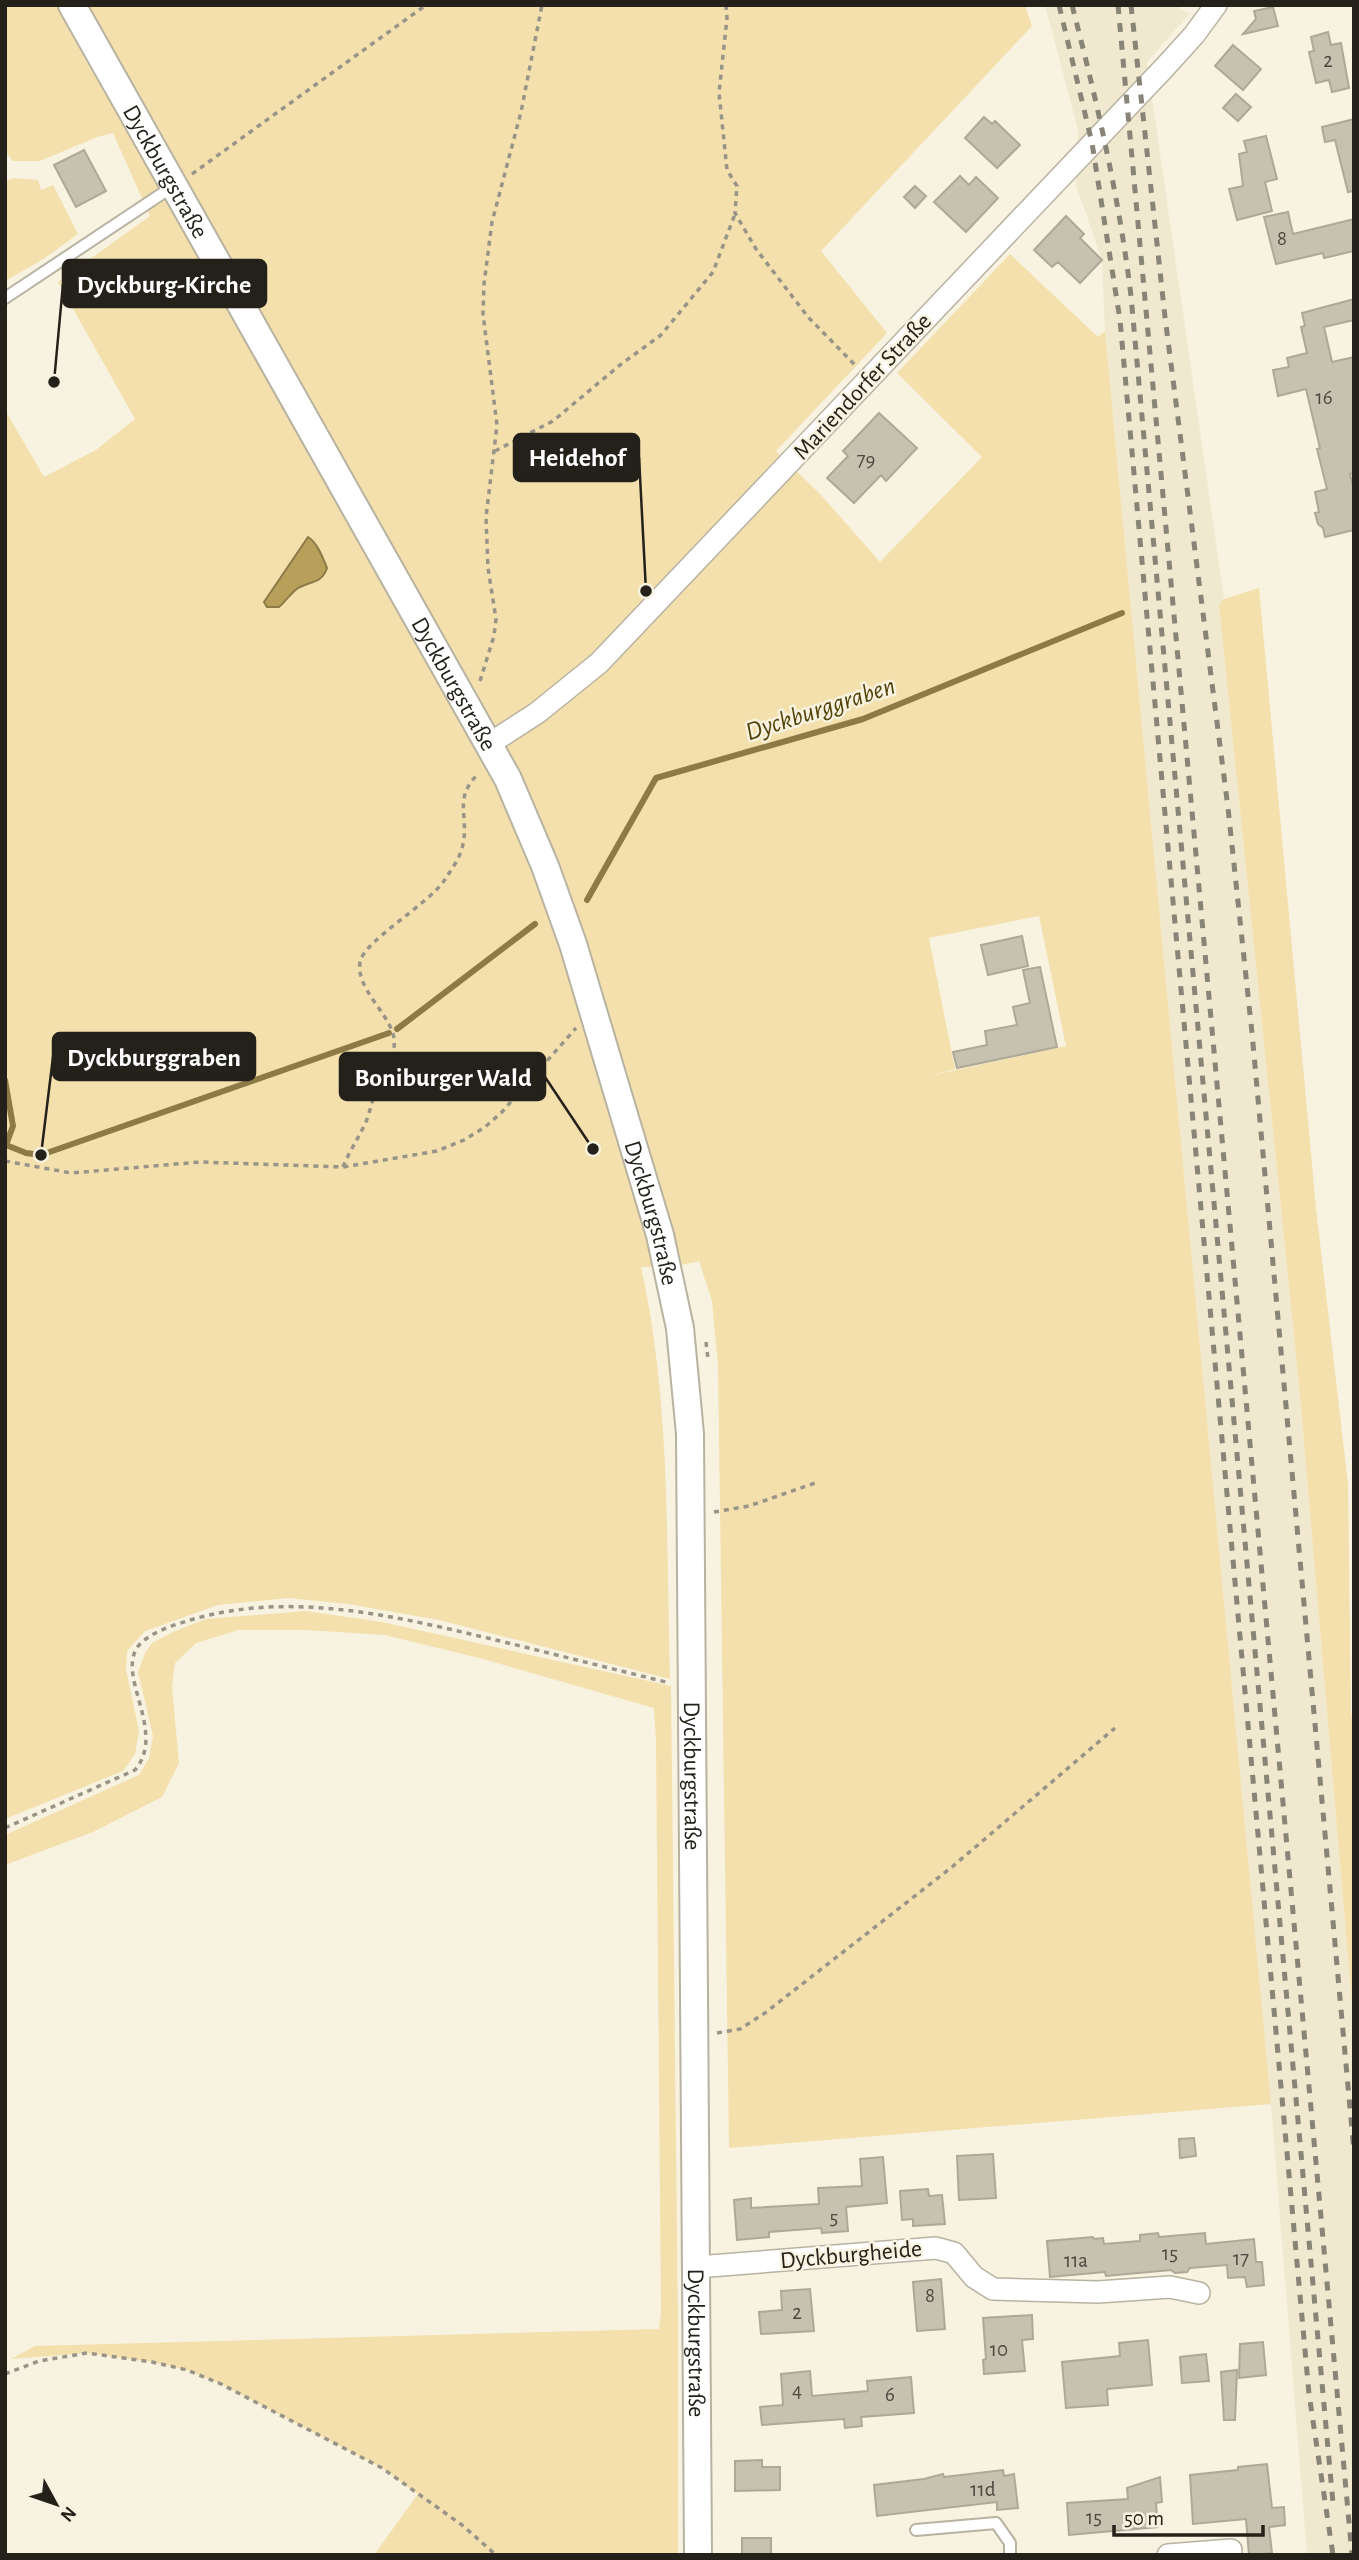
<svg xmlns="http://www.w3.org/2000/svg" width="1359" height="2560" font-family="'Alegreya Sans',sans-serif">
<style>
.built{fill:#f0e8cf}
.green{fill:#f3e0ac;fill-rule:evenodd}
.water{fill:#b9a05a;stroke:#8c7a47;stroke-width:2}
.lines{fill:none;stroke-linecap:round;stroke-linejoin:round}
.stream{stroke:#8c7a47;stroke-width:6}
.building{fill:#c7c1b0;stroke:#aea897;stroke-width:2}
.service-casing{stroke:#b8b2a1;stroke-width:14}
.minor-casing{stroke:#b8b2a1;stroke-width:24}
.tertiary-casing{stroke:#b8b2a1;stroke-width:30}
.path{stroke:#989487;stroke-width:3.5;stroke-dasharray:5 5;stroke-linecap:butt}
.service{stroke:#fff;stroke-width:10}
.minor{stroke:#fff;stroke-width:21}
.tertiary{stroke:#fff;stroke-width:26}
.rail{stroke:#888477;stroke-width:5;stroke-dasharray:9 9;stroke-linecap:butt}
.labels{text-anchor:middle;stroke-width:5;stroke-linejoin:round;paint-order:stroke}
.number-label{font-size:21px;fill:#4c4940}
.street-label{font-size:24px;fill:#23211a;stroke:#f8f2e0}
.water-label{font-size:26px;font-style:italic;fill:#534207;stroke:#f8f2e0}
.leader{fill:none;stroke:#23211a;stroke-width:2.5}
.callout-dot{fill:#23211a;stroke:#f8f2e0;stroke-width:2.5}
.callout{fill:#23211a;stroke:#23211a;stroke-width:2.5}
.callout-label{font-size:26px;text-anchor:middle;font-weight:bold;fill:#fff}
</style>
<rect width="100%" height="100%" fill="#f8f2e0"/>
<!-- built -->
<path class="built" d="M1045,5H1179V9L1190,13L1147,62L1224,599L1219,605L1299,1384L1354,2027V2555H1307L1271,2104L1105,331L1102,260L1076,185L1078,130Z"/>
<!-- green -->
<path class="green" d="M5,5H1025L1032,26L821,251L887,333L776,451L821,495L880,562L982,457L897,373L1010,254L1098,337L1105,331L1271,2104L729,2148L718,1365L712,1301L699,1261L672,1267H641C671,1402 666,1541 670,1679L439,1620L348,1604L288,1598L218,1605L145,1631L127,1651L126,1669L139,1731L135,1754L123,1771L5,1819V410L44,477L96,450L135,419L58,282L150,216L113,133L97,137L40,161H13L5,151ZM1039,916L1066,1046L929,1076L955,1069L929,938Z
M14,178L38,180L41,190L53,185L78,234L42,260L5,281V181Z
M1259,588L1316,1208L1348,1484L1351,1712L1354,1737V2027L1299,1384L1219,605L1224,599Z
M306,1611L382,1622L671,1686L678,2329V2555H374L418,2494L382,2468L221,2384L187,2370L152,2362L87,2353L11,2359L35,2346L659,2329L661,2312L656,1740L654,1708L483,1659L385,1635L306,1630H239L196,1643L175,1663L172,1687L179,1763L162,1797L93,1832L5,1865V1835L139,1775L149,1758L153,1736L138,1672L145,1653L152,1643L173,1632L206,1619Z"/>
<!-- water -->
<path class="water" d="M308,537C317,542 323,558 327,568C322,583 312,581 300,587C293,590 286,601 279,607H267L264,602Z"/>
<g class="lines">
<!-- stream -->
<path class="stream" d="M587,900L656,778L863,719L1122,613
M397,1029L535,924
M5,1080L13,1126L6,1145L26,1153L41,1155L389,1033"/>
</g>
<!-- building -->
<path class="building" d="M1273,7L1278,26L1243,34L1256,19L1254,11Z
M1328,32L1331,45L1341,43L1349,88L1332,92L1329,80L1316,83L1309,52L1314,51L1311,37Z
M1233,45L1261,69L1243,90L1215,66Z
M1236,94L1251,107L1238,121L1223,108Z
M984,117L992,124L995,121L1020,145L997,168L965,138Z
M1354,119V191L1348,192L1335,140L1325,142L1322,127Z
M1266,136L1277,179L1265,182L1272,211L1237,220L1229,189L1243,186L1239,154L1247,152L1244,141Z
M84,150L106,191L76,207L54,165Z
M960,176L969,185L976,177L998,198L966,232L934,202Z
M915,186L926,196L915,208L904,197Z
M1288,212L1293,234L1354,219V251L1324,258L1323,253L1276,264L1264,217Z
M1066,216L1084,234L1080,238L1102,260L1080,283L1058,262L1052,267L1034,250Z
M1354,299V320L1324,327L1332,362L1354,357V473L1350,474L1354,490V530L1325,537L1323,528L1318,524L1315,513L1319,512L1315,492L1327,489L1317,449L1320,448L1306,389L1278,396L1273,370L1289,367L1287,358L1307,353L1301,327L1305,326L1302,313Z
M879,413L917,448L886,481L881,475L854,503L827,478L848,456L843,451Z
M1022,936L1028,966L988,975L981,945Z
M1040,967L1057,1047L957,1068L953,1052L987,1045L985,1031L1017,1025L1013,1007L1030,1003L1023,970Z
M1194,2138L1196,2156L1180,2158L1179,2139Z
M993,2154L996,2198L959,2200L957,2156Z
M883,2157L887,2203L846,2207L848,2231L822,2233L821,2228L769,2232V2237L737,2240L734,2200L751,2198V2208L819,2204L818,2188L862,2186L860,2159Z
M928,2189L929,2196L942,2195L945,2224L913,2226V2219L902,2220L900,2191Z
M1158,2233L1159,2237L1205,2233L1206,2244L1254,2239L1256,2262H1262L1264,2285L1247,2287L1245,2277L1228,2278L1227,2265L1190,2268L1187,2272L1175,2273L1171,2270L1106,2276L1105,2272L1050,2277L1047,2241L1093,2237L1094,2239L1103,2238L1104,2244L1140,2241V2235Z
M941,2279L945,2329L917,2331L913,2282Z
M810,2289L814,2331L761,2334L759,2312L782,2310L781,2291Z
M1032,2315L1033,2339L1022,2340L1025,2371L984,2374L983,2360L986,2359L983,2318Z
M1148,2340L1152,2385L1107,2389L1108,2405L1066,2408L1062,2362L1120,2356L1119,2343Z
M1263,2342L1266,2375L1239,2378L1240,2344Z
M1206,2354L1209,2381L1182,2383L1180,2357Z
M1237,2370L1235,2420H1224L1221,2372Z
M810,2371L812,2396L868,2391L867,2381L911,2377L914,2413L861,2417L862,2426L845,2428L844,2419L762,2425L760,2407L783,2405L781,2374Z
M762,2460V2467H780V2490L735,2491V2461Z
M1267,2464L1272,2508L1284,2507L1285,2525L1269,2527L1272,2553L1249,2555L1246,2519L1193,2524L1190,2475L1238,2470V2467Z
M1003,2470L1004,2476L1014,2474L1018,2508L997,2510V2502L877,2516L874,2485L924,2479L943,2474L944,2477Z
M1160,2477L1162,2502L1156,2503L1158,2527L1069,2535L1067,2503L1128,2499L1127,2488Z
M742,2538H771V2555H742Z"/>
<g class="lines">
<defs>
<path id="service" d="M5,298L175,185
M916,2530L996,2523L1010,2543V2555"/>
<path id="minor" d="M489,744L537,713L599,663L1165,67L1194,35L1216,5
M697,2267L936,2248L954,2253L974,2277L993,2289L1098,2292L1170,2287L1199,2293
M1168,2555L1231,2550"/>
<g id="tertiary">
<path id="s1" d="M72,5L508,779L545,866L573,944L660,1235L680,1328L690,1434L698,2555"/>
</g>
</defs>
<!-- service casing -->
<use href="#service" class="service-casing"/>
<!-- minor casing -->
<use href="#minor" class="minor-casing"/>
<!-- tertiary casing -->
<use href="#tertiary" class="tertiary-casing"/>
<!-- path -->
<path class="path" d="M726,5L727,18L719,93L727,170L737,186L735,213L756,249L808,317L856,366
M192,174L426,5
M495,451L553,421L620,365L661,335L713,272L735,214
M480,681L494,636L496,619L488,568L486,517L497,425L483,314L484,284L492,222L521,112L542,5
M5,1161L71,1173L200,1162L343,1167L437,1151L464,1140L485,1127L501,1113L576,1028
M343,1167C349,1152 358,1139 365,1124C370,1113 372,1100 376,1089C383,1071 399,1053 393,1034C386,1010 356,988 360,962C364,941 427,905 444,881C451,870 461,857 463,844C469,815 453,799 478,774
M706,1342L708,1359
M714,1512L749,1506L818,1482
M5,1828L135,1770C168,1731 113,1673 140,1644C152,1632 171,1626 187,1621C290,1589 399,1617 500,1641C557,1655 613,1669 670,1683
M717,2033L740,2029L765,2013L952,1867L1115,1728
M5,2374L39,2361L87,2353L152,2362L187,2370L221,2384L382,2468L462,2525L496,2555"/>
<!-- service -->
<use href="#service" class="service"/>
<!-- minor -->
<use href="#minor" class="minor"/>
<!-- tertiary -->
<use href="#tertiary" class="tertiary"/>
<!-- rail -->
<path class="rail" d="M1059,5L1092,143L1120,320L1309,2394L1333,2555
M1072,5C1097,102 1119,197 1131,296L1333,2503
M1118,5L1352,2555
M1131,5L1165,317L1228,808L1252,1033L1354,2152"/>
</g>
<g class="labels">
<!-- number labels -->
<g class="number-label">
<text x="1328" y="67">2</text>
<text x="1282" y="245">8</text>
<text x="1324" y="404">16</text>
<text x="866" y="466">79</text>
<text x="834" y="2224">5</text>
<text x="1170" y="2260">15</text>
<text x="1241" y="2265">17</text>
<text x="1076" y="2267">11a</text>
<text x="930" y="2302">8</text>
<text x="797" y="2319">2</text>
<text x="999" y="2356">10</text>
<text x="797" y="2397">4</text>
<text x="890" y="2401">6</text>
<text x="983" y="2496">11d</text>
<text x="1094" y="2524">15</text>
</g>
<!-- street labels -->
<g class="street-label">
<text dy="8" stroke="none"><textPath href="#s1" startOffset="191">Dyckburgstraße</textPath></text>
<text transform="translate(862 386) rotate(-47)" y="8">Mariendorfer Straße</text>
<text dy="8" stroke="none"><textPath href="#s1" startOffset="779">Dyckburgstraße</textPath></text>
<text dy="8" stroke="none"><textPath href="#s1" startOffset="1346">Dyckburgstraße</textPath></text>
<text dy="8" stroke="none"><textPath href="#s1" startOffset="1913">Dyckburgstraße</textPath></text>
<text transform="translate(851 2254) rotate(-5)" y="8">Dyckburgheide</text>
<text dy="8" stroke="none"><textPath href="#s1" startOffset="2480">Dyckburgstraße</textPath></text>
</g>
<!-- water labels -->
<g class="water-label">
<text transform="translate(820 708) rotate(-18)" y="9">Dyckburggraben</text>
</g>
</g>
<!-- callouts -->
<path class="leader" d="M54 382L63 284M646 591L639 457M41 1155L53 1057M593 1149L545 1077"/>
<g class="callout-dot">
<circle cx="54" cy="382" r="7"/>
<circle cx="646" cy="591" r="7"/>
<circle cx="41" cy="1155" r="7"/>
<circle cx="593" cy="1149" r="7"/>
</g>
<g class="callout">
<rect x="63" y="260" width="203" height="47" rx="7"/>
<rect x="514" y="434" width="125" height="47" rx="7"/>
<rect x="53" y="1033" width="202" height="47" rx="7"/>
<rect x="340" y="1053" width="205" height="47" rx="7"/>
</g>
<g class="callout-label">
<text x="164" y="293">Dyckburg-Kirche</text>
<text x="577" y="466">Heidehof</text>
<text x="154" y="1066">Dyckburggraben</text>
<text x="443" y="1086">Boniburger Wald</text>
</g>
<!-- border -->
<rect width="1359" height="2560" fill="none" stroke="#23211a" stroke-width="14"/>
<!-- north arrow -->
<g transform="translate(56 2504) rotate(130)" stroke="#f8f2e0" stroke-width="5" paint-order="stroke">
<path d="M0-5L12 26L0 18L-12 26Z" fill="#23211a"/>
<text y="-10" font-size="19" font-weight="bold" text-anchor="middle" fill="#23211a">N</text>
</g>
<!-- scale -->
<path d="M1114 2525v10h149v-10" fill="none" stroke="#23211a" stroke-width="3.5"/>
<text x="1124" y="2525" font-size="21" fill="#23211a" stroke="#f8f2e0" stroke-width="5" paint-order="stroke">50 m</text>
</svg>
